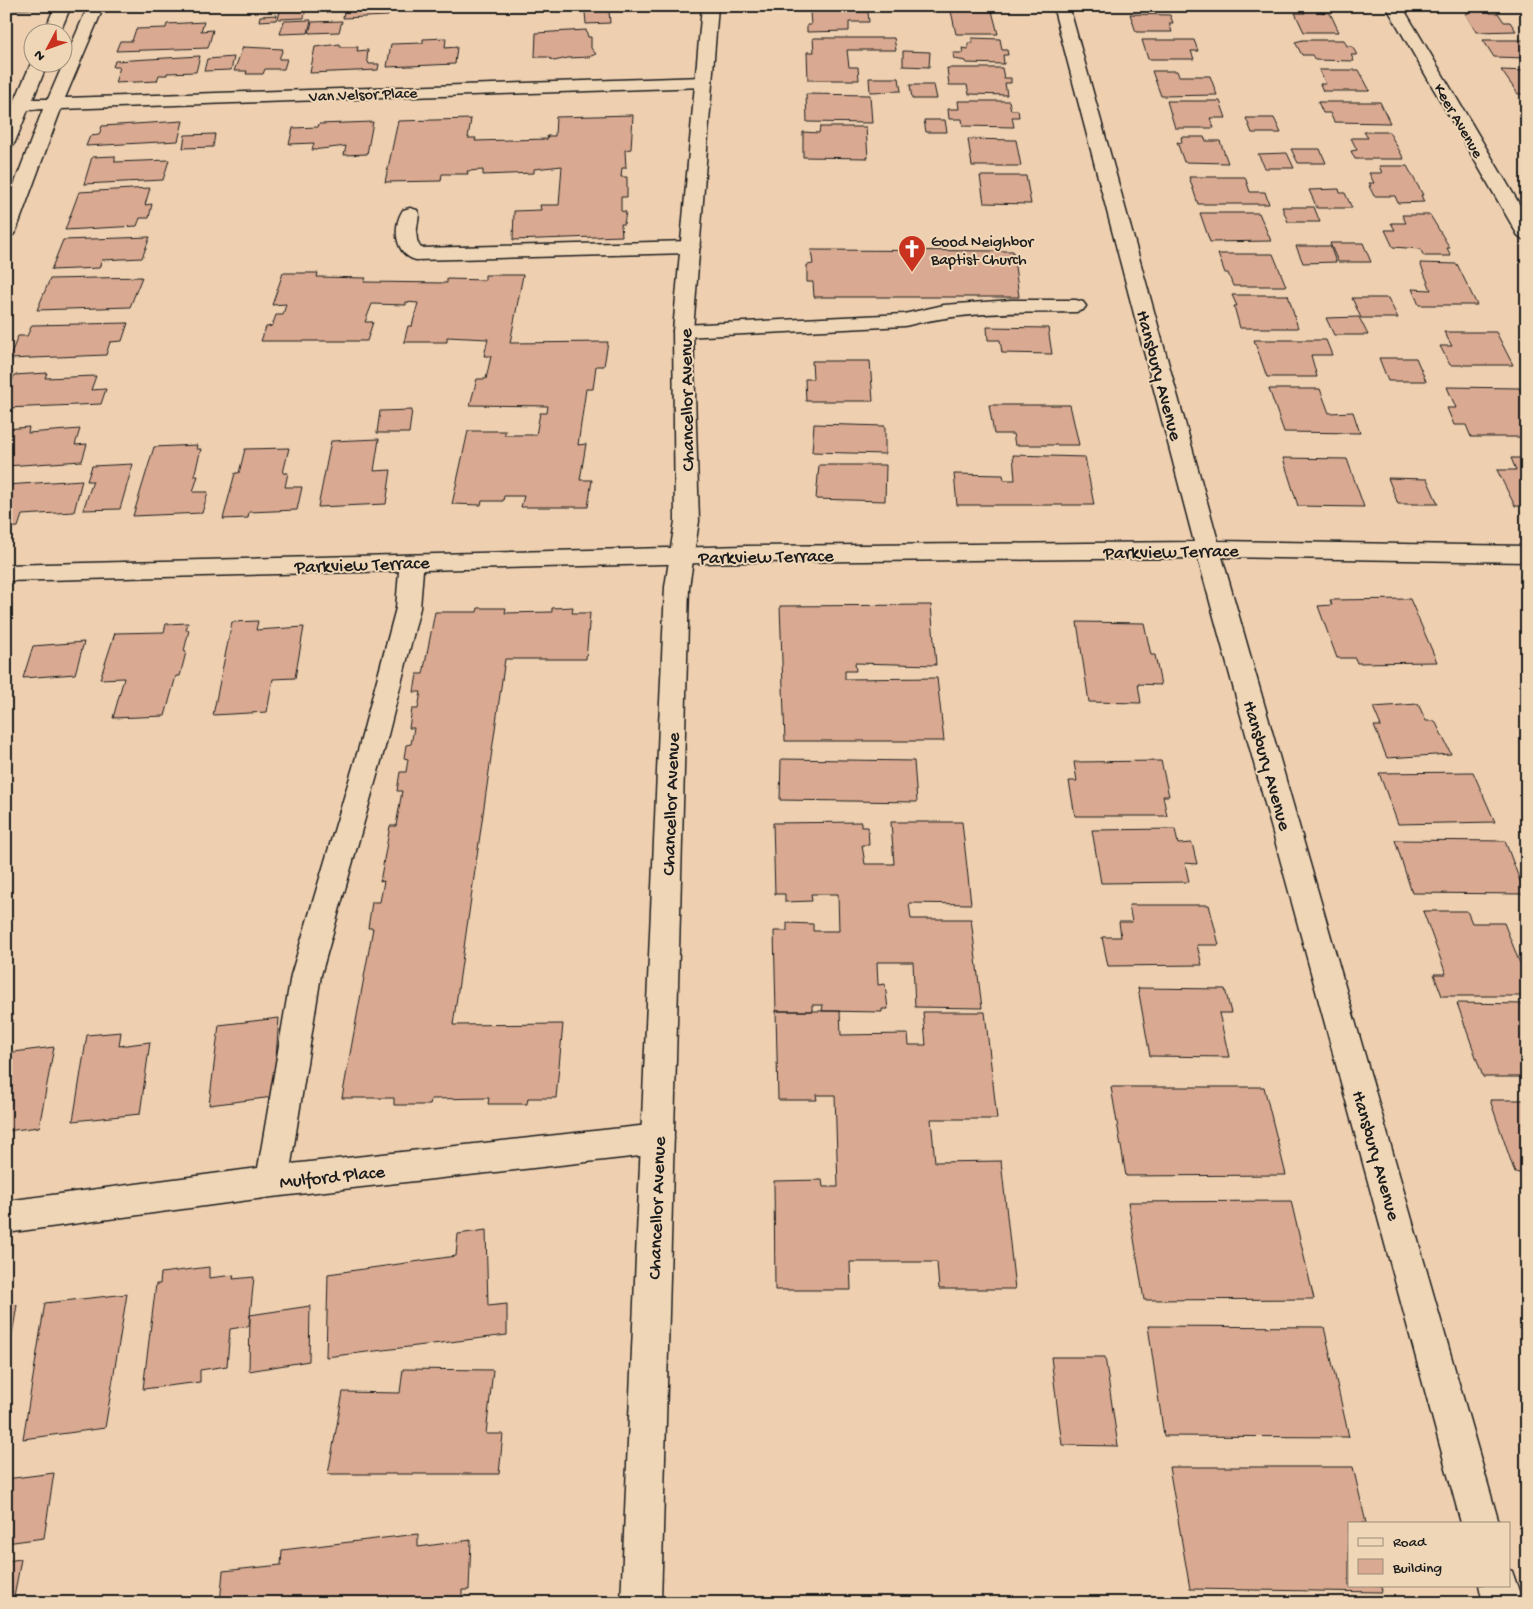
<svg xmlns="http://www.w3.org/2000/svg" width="1533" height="1609" font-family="'Gochi Hand',sans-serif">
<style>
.building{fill:#d9aa91;stroke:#1c1c1c}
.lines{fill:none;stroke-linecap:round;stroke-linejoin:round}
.minor-casing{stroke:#1c1c1c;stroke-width:3}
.major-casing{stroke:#1c1c1c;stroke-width:3}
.minor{fill:#efd6b7;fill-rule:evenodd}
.major{fill:#efd6b7;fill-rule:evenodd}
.labels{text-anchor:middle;stroke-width:4;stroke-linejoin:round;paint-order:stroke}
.far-street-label{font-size:16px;fill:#1c1c1c;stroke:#efd6b7}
.far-poi-label{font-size:16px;fill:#1c1c1c;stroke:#efd6b7;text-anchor:start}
.street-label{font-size:19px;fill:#1c1c1c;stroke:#efd6b7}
</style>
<rect width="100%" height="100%" fill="#eed0b1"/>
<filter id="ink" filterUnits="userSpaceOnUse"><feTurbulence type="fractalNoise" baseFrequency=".02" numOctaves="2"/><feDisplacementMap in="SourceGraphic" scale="10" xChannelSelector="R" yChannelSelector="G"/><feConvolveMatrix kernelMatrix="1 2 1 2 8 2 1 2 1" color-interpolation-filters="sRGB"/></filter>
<g filter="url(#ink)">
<!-- building -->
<path class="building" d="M12,6H32L31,9L11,10Z
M345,6H390L388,16L343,18Z
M306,7L304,18L278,19L281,8Z
M1303,9H1320L1321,12L1330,13L1339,32H1304L1295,13H1305Z
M1467,9H1487L1490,13H1498L1504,22H1510L1516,31L1476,32L1465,13H1469Z
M609,11L610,23L586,24L585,12Z
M951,11H992L998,34H956Z
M810,12H868L869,22H849V31L807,32V25H811Z
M1130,14L1170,15L1173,23H1169L1172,32H1136Z
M277,15L276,20L259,21L260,16Z
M311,20L308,33L280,34L284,21Z
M342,21L339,32L309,33L312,22Z
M204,22L201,31L213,30L208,48L116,51L120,41H132L136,29L166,28L167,24Z
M586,30L588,37H591V48L596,54L589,57L568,58L554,61L548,57H535L536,33Z
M446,38L445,48L457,47L455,64L387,67L391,44L423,43V39Z
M813,38H894L896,50H847L849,67H858L859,80H808L807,52H814Z
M972,38L1000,39L1002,50H1007L1008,55H1003L1004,64L966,63V61L954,59L953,53H963L962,48L968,49V43H972Z
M1142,40H1194L1198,51H1191L1194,59H1148Z
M1303,40H1344L1347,46H1352L1357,55H1351L1354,61L1315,60L1312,55H1302L1295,42Z
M1483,40H1527V58L1494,57Z
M340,44V47H358L357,51L368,50L367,59L369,64H379L378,70L310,73L315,47Z
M243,47L283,49L279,59H287L284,69H265L263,74H246L247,71H234Z
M903,51L930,52L929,67L903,66Z
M200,56L196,72L167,73V75H159L157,81L115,83L120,67H113L115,61Z
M234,57L231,70L204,71L207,59Z
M947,68H1002L1004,78H1011V83H1005L1007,95L969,94L967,85H949Z
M1319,70H1359L1370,91H1323L1320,84H1326Z
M1501,70L1527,71V94H1518Z
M1152,71H1177L1179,76H1210L1217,95L1161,96Z
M869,78H899L901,91L870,92Z
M910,85H934L937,99H912Z
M806,94L870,95L872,123L807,122Z
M958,101H1009L1011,110H1018L1019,117H1012L1014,127L963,126L962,119H949L948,109H959Z
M1167,101H1220L1226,118H1210L1214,128H1175Z
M1318,102H1380L1390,123L1334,122L1330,113H1323Z
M633,115L631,149L625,150L626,168H622L621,177H627V197H621V211L626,212L624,224H621L622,236L513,240L514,211L541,210L540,205H559L562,166L534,169V173L483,175V170L467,171L468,174H442L441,181L385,182L398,121L471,119L468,138H476L475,141L548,139L547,136H555L556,117Z
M1246,118H1274L1281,133H1252Z
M924,120H945L947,132H926Z
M183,121L178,141L86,146L90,136L99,135L102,126Z
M373,122L367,154L344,155L346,146L312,150L314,143L289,144L293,128L318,127L319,124Z
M820,127H866L868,158L803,157V132L819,133Z
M1364,132H1389L1404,159H1355L1351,151L1357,150L1351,138H1368Z
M215,134L213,147L183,148L185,135Z
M1181,137H1204L1206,141H1220L1228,163L1184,162L1177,142L1182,143Z
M968,139L1016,140L1021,166H972Z
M1291,149H1320L1326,163H1298Z
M1287,153L1294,168H1265L1258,154Z
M115,156V162L169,160L163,180L84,184L92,157Z
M1379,166H1407L1423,195H1421L1424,202L1398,203L1395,196H1374L1369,186H1371L1369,183H1374L1369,173H1382Z
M980,176H1026L1031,204L984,203Z
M1189,177H1245L1250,192H1265L1269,204H1198Z
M150,188L145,205L152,204L149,218H140L137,226L65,230L79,192Z
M1339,189L1340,193H1345L1352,208H1317L1309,190Z
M1282,207H1314L1320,222H1288Z
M1200,213H1259L1271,241L1210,242Z
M1402,215H1430L1450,248H1447L1451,256H1424L1420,249L1393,247L1385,230H1395L1391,223H1406Z
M150,237L142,258L102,260L99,268L51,270L63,240Z
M1330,243H1363L1371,262H1338Z
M1296,246H1330L1336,262L1303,263Z
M811,250L1013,251L1019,297H814L813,282H807V265L813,264Z
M1218,254H1273L1286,286H1233L1228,273H1225Z
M1420,263L1457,264L1477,305H1419L1412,289L1431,290Z
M283,273H318L317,277L366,278L364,282L447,283V279L485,280V275H523L510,343L608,342L604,366H596L593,389H586L578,445L586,444L580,480H592L588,507H521L524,496H504L503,501H482L481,505L452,504L468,431H506L504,435H536L540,413H547L548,406L470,405L477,379H486L491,356H484L488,339L447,337V342H404L408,326H412L418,303L406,302V305L372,304L365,322H373L367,341H261L266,327L272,326L276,315H283L286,304L272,305Z
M142,277L130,307L37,310L50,279Z
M1232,295H1288L1298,328H1240L1234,306H1237Z
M1352,298H1388L1398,318H1361Z
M1359,317L1368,335H1334L1326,318Z
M128,323L122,341L110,342L106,355L9,359L18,336H27L32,325Z
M987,327L1048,328L1052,354L1002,353L1000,340H988Z
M1444,332H1496L1513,365H1450L1440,346H1452Z
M1254,340H1326L1332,355H1311L1317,377H1267Z
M1379,358H1416L1426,381H1388Z
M812,361H870L873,401H806L805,379H813Z
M47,373L45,378L96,376L91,390L106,389L101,404L6,408V382H12L14,375Z
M1447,387L1519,388L1527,404V425H1522L1527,437H1471L1466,425H1454L1447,408H1456Z
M1269,389H1320L1329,413L1353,412L1360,433L1284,432Z
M989,405H1070L1079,445H1015L1013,434H994Z
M412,410L409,433H377L380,411Z
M814,424L885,426V454L812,452Z
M29,427L28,433L80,429L75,445L87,444L82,461L6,466V429Z
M379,439L374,471L391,470L386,504L318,507L331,441Z
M197,445L196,449H201L194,476H198L193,492H208L202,513L133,516L154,447Z
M289,448L283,473H288L285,487H302L297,510L249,512L248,518L223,519L235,473H239L245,449Z
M1013,455L1085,457L1094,505H957L954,474L1003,475L1004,480H1015Z
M1283,458L1347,459L1364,507L1298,506Z
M1511,458H1527V506H1515L1497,470H1516Z
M133,464L120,509L83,510L93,481H87L92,466Z
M819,465H886L885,501L816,499Z
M1388,478L1427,479L1438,504H1398Z
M82,480L74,512L22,515L18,527L6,528V485Z
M1410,599L1437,662L1357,663L1355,658H1337L1318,606L1332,605L1330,600Z
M931,605L936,665L855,663L856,671H845V679L937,678L944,741H785L780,606Z
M573,607L572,613H590L586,659H505L453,1025L563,1024L556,1098H528L527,1104H488L489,1098L431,1099L430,1105H394V1098H342L373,928H368L372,902H380L384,881L380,882L390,826H396L402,791H397L400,772H406L408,759L404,758L406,745L411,744L414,728H409L412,709H418L421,692H414L417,674H423L435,612H477L478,608H506L505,613L552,612V608Z
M258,621L256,630L304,627L295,678L273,679L267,712L213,715L232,622Z
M1077,622L1144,623L1151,655H1155L1161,685L1138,684L1141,703L1089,702Z
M188,623L186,630H189L184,651L186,652L180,676H176L165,716L113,718L124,678L100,679L115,633L164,632L166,624Z
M84,642L75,674L23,678L33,646Z
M1418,704L1426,721H1435L1451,754L1387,758L1374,726H1381L1373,707Z
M781,759L914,761L917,802L780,800Z
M1161,761L1169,796H1163L1167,816H1075L1069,781H1077L1074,762Z
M1473,772L1495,822L1398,824L1379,773Z
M861,822V827H868L869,845H862L865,864H894L891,822H962L971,904L909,903L911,919H971L982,1008L915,1007L913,962H877L878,985L885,984L888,1009H882V1012L822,1011L823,1005H812V1011H776L774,931H787V923L813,924V931H839L838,894H811L812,901L785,902V894H775L773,823Z
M1175,829L1178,844L1192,843L1197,864L1185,863L1189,882L1101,883L1092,830Z
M1395,840L1505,841L1525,894L1412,893Z
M1129,905H1209L1219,945H1197L1202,965L1108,966L1102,937H1121L1119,922H1132Z
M1423,911H1467L1472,923H1504L1527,981V996H1442L1434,974H1446Z
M1138,988L1225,989L1231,1013H1219L1229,1057L1150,1056Z
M1457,1003L1527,1004V1077H1483Z
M776,1011H840L841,1035L908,1034L909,1045H926L923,1012H985L997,1119H931L935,1162L1001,1161L1015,1289H939L937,1262H850L851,1290H775L774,1181L822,1180L823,1187H838L835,1095H816L817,1100H778Z
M279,1018L273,1097L209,1105L219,1025Z
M121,1032L119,1046L150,1042L140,1114L73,1121L87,1035Z
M54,1047L39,1127L6,1131V1053Z
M1111,1087H1264L1286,1175L1126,1176Z
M1490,1100H1527V1172L1515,1173Z
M1291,1201L1314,1299L1144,1300L1128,1202Z
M486,1230L488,1306L507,1304V1335L326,1357L328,1274L456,1256L458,1234Z
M209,1267V1278L234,1275L233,1279L254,1277L249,1326L230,1329L227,1366L200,1370V1382L143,1389L156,1284H160L161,1273Z
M127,1294L105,1428L23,1439L45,1303Z
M17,1305L9,1353H6V1306Z
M310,1306L309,1361L249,1371L250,1315Z
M1148,1326L1324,1327L1349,1437L1164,1436Z
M1051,1357H1105L1118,1446L1062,1445Z
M403,1369L493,1370L486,1434H503L499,1474H328L343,1392L400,1393Z
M1169,1467H1353L1366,1523H1349V1585H1381L1382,1592L1190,1589Z
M54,1473L44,1538L6,1543V1479Z
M418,1534V1547L471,1540L469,1590H462V1603H220L223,1571L281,1565L282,1550Z
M21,1559L13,1603H6V1561Z"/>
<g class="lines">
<defs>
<path id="minor" d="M55,6H71L60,32H44Z
M88,6H104L65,98L704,77L710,78L712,82L710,86L704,87L61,109L16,231L13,235L6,237V206L43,109L28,110L15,142L12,146L6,147V121L32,61V62H48L33,99H48Z
M1053,6H1069L1218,541L1527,546V562L1222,557L1499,1523H1461L1198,558L745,562L423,570L420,608L385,747L321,975L291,1164L658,1124L669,1128L674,1139L669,1150L658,1154L272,1197L6,1233V1201L258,1168L291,975L359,747L396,608L399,571L6,581V565L745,546L1194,542Z
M1386,6H1402L1527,217V240L1520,238L1517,234Z
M410,208L417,210L419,214C418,225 413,239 421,248L690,241L697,243L700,247L697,251L690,253L416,260C395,255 392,226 403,210Z
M1011,300H1076L1083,302L1086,306L1083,310L1076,312C1015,313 965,311 905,326L683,337L676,335L673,331L676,327L683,325L904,314L944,305Z
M1509,1570L1512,1571L1523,1603H1483L1479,1585H1509Z"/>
<path id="major" d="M702,6H718L693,331L699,521L689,587L661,1603H621L665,587L675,521L673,331Z"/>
</defs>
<!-- minor casing -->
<use href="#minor" class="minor-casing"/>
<!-- major casing -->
<use href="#major" class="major-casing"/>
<!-- minor -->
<use href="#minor" class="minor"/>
<!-- major -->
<use href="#major" class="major"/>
</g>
</g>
<!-- icons -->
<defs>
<symbol id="church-pin" viewBox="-11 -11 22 30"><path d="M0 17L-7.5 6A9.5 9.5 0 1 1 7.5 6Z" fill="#c8321e" stroke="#efd6b7"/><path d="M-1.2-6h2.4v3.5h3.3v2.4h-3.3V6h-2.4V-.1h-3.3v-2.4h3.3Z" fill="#fff"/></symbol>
</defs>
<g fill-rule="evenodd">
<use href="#church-pin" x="896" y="233" width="32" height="43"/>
</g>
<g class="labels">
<!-- far-street labels -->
<g class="far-street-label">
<text transform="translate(363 93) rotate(-2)" y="6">Van Velsor Place</text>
<text transform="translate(1460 120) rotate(60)" y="6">Keer Avenue</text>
</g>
<!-- far-poi labels -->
<g class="far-poi-label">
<text x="931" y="246">Good Neighbor<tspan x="931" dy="18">Baptist Church</tspan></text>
</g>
<!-- street labels -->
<g class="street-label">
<text transform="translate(1161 375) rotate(75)" y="7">Hansbury Avenue</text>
<text transform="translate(685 400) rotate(-91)" y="7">Chancellor Avenue</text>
<text transform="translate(1171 550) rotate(-1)" y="7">Parkview Terrace</text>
<text transform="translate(766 555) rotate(-1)" y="7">Parkview Terrace</text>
<text transform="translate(362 563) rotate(-2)" y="7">Parkview Terrace</text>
<text transform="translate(1269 765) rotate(74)" y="7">Hansbury Avenue</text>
<text transform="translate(669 804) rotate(-88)" y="7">Chancellor Avenue</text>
<text transform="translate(1378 1155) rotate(74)" y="7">Hansbury Avenue</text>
<text transform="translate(332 1175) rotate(-6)" y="7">Mulford Place</text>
<text transform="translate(655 1208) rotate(-88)" y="7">Chancellor Avenue</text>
</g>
</g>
<!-- margin -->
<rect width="1533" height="1609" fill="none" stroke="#efd6b7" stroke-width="25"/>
<rect x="12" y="12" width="1508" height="1584" fill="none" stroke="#1c1c1c" stroke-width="2" filter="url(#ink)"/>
<!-- legend -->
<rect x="1348" y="1522" width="162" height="65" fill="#efd6b7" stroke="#9b8c79"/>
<rect x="1358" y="1538" width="25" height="8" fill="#efd6b7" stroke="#9b8c79"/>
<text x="1393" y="1546" font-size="15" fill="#1c1c1c">Road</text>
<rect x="1358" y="1559" width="25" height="15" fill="#d9aa91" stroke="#9b8c79"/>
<text x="1393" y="1572" font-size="15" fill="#1c1c1c">Building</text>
<!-- north arrow -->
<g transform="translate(48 48) rotate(229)"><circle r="24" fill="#efd6b7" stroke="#9b8c79"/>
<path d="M0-4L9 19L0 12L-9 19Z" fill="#c8321e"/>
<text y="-8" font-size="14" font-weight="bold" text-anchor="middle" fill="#1c1c1c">N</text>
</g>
</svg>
